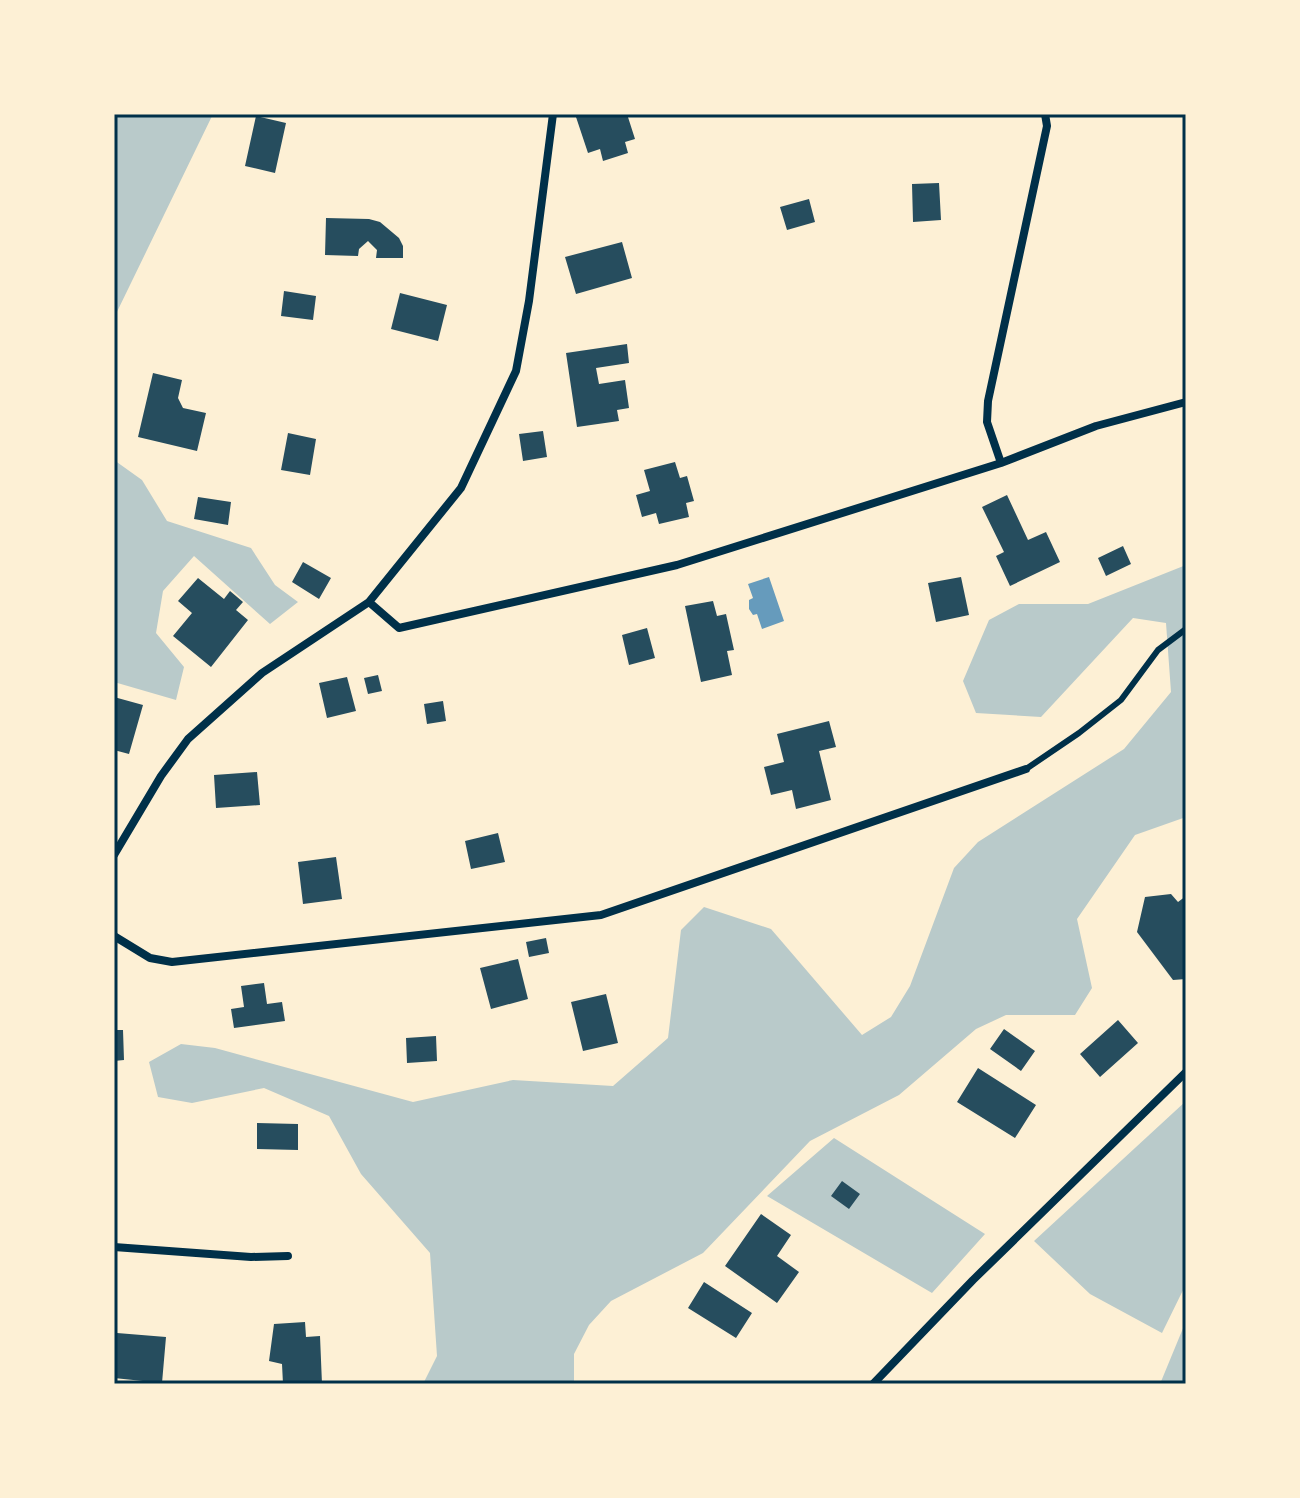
<svg xmlns="http://www.w3.org/2000/svg" width="1300" height="1498" font-family="'IBM Plex Sans',sans-serif">
<style>
.green{fill:#b9caca}
.water{fill:#669bbc}
.building{fill:#264d5e}
.lines{fill:none;stroke-linecap:round;stroke-linejoin:round}
.service{stroke:#003049;stroke-width:6}
.minor{stroke:#003049;stroke-width:8}
.neatline{fill:none;stroke:#003049;stroke-width:3}
</style>
<rect width="100%" height="100%" fill="#fdf0d5"/>
<!-- green -->
<path class="green" d="M116,114H213L114,318V121Z
M114,460L142,480L167,521L251,548L275,585L298,602L270,624L194,556L163,591L156,633L184,667L176,700L114,682Z
M1186,565V817L1135,835L1077,919L1092,988L1075,1015H1006L976,1029L899,1095L810,1141L703,1253L611,1301L589,1325L574,1354V1384H423L437,1356L430,1253L361,1174L329,1116L264,1088L192,1103L158,1097L149,1062L181,1044L215,1048L413,1102L513,1080L613,1086L668,1038L681,930L704,907L771,929L862,1035L891,1017L910,986L954,868L978,842L1124,749L1171,692L1166,623L1133,618L1041,717L976,713L963,681L989,620L1019,604H1088Z
M1186,1101V1284L1162,1333L1090,1294L1034,1241Z
M834,1138L985,1234L932,1293L767,1196Z
M1186,1321V1384H1160Z"/>
<!-- water -->
<path class="water" d="M769,577L784,621L762,629L757,614L753,615L749,609V600L753,598L748,584Z"/>
<!-- building -->
<path class="building" d="M575,114H627L635,139L625,142L628,153L603,161L600,149L588,153Z
M256,116L286,123L275,173L245,166Z
M939,183L941,220L913,222L912,184Z
M809,199L815,222L787,230L780,207Z
M326,218L369,219L380,222L399,238L403,246V258H376L377,250L368,241L359,249L358,256L325,255Z
M622,242L632,278L576,294L565,257Z
M284,291L316,296L313,320L281,316Z
M400,293L447,305L438,341L391,329Z
M627,344L629,363L596,368L599,384L625,380L629,408L617,410L619,421L577,427L566,353Z
M153,373L182,380L178,398L183,408L206,413L197,451L138,437Z
M543,431L547,457L523,461L519,434Z
M288,433L316,439L310,475L281,470Z
M675,462L680,478L687,476L694,501L686,503L689,517L659,524L656,513L642,517L636,495L650,491L644,470Z
M1007,495L1028,540L1046,532L1060,562L1010,586L996,556L1004,552L982,507Z
M198,497L231,502L228,525L194,519Z
M1123,546L1131,564L1106,576L1098,558Z
M303,562L331,578L319,599L292,582Z
M961,577L969,615L936,622L928,583Z
M198,578L224,599L230,591L243,602L236,610L248,620L211,667L173,636L192,613L178,601Z
M713,601L717,616L726,614L734,650L727,651L732,675L701,682L685,606Z
M647,628L655,658L629,665L622,635Z
M378,675L382,691L368,694L364,678Z
M347,677L356,711L327,718L319,683Z
M114,697L143,705L129,754L114,750Z
M443,701L446,721L427,724L424,704Z
M829,721L836,747L819,751L831,800L796,809L792,790L771,795L764,767L784,762L777,734Z
M257,772L260,805L216,808L214,775Z
M498,833L505,862L471,869L465,841Z
M336,857L342,899L303,904L298,862Z
M1171,894L1178,902L1186,896V979L1173,980L1137,932L1145,897Z
M546,938L549,953L529,957L526,942Z
M518,959L528,999L491,1009L480,968Z
M264,983L267,1004L282,1002L285,1021L234,1028L231,1009L244,1007L241,986Z
M606,994L618,1043L583,1051L571,1002Z
M1118,1020L1138,1043L1100,1077L1080,1054Z
M1004,1029L1035,1051L1021,1071L990,1049Z
M114,1030H123L124,1060L114,1061Z
M436,1036L437,1061L407,1063L406,1038Z
M978,1068L1036,1105L1015,1138L957,1102Z
M257,1123L298,1124V1150L257,1149Z
M842,1181L860,1194L849,1209L831,1196Z
M761,1214L791,1235L777,1256L799,1272L777,1303L725,1266Z
M704,1282L752,1313L736,1338L688,1308Z
M305,1322L306,1337L320,1336L322,1384H283L282,1364L269,1361L274,1324Z
M117,1333L166,1337L162,1383L114,1378Z"/>
<g class="lines">
<!-- service -->
<path class="service" d="M1026,769L1079,733L1121,700L1158,650L1186,629"/>
<!-- minor -->
<path class="minor" d="M1001,463L987,422L988,401L1047,126L1045,114
M369,602L399,628L677,565L1001,463L1096,426L1186,402
M114,855L161,776L188,739L262,673L369,602L461,488L516,371L529,301L553,114
M114,936L150,958L172,962L601,915L1026,769
M114,1247L251,1257L288,1256
M873,1384L973,1280L1186,1072"/>
</g>
<!-- border -->
<rect width="1300" height="1498" fill="none" stroke="#fdf0d5" stroke-width="232"/>
<rect x="116" y="116" width="1068" height="1266" class="neatline"/>
</svg>
